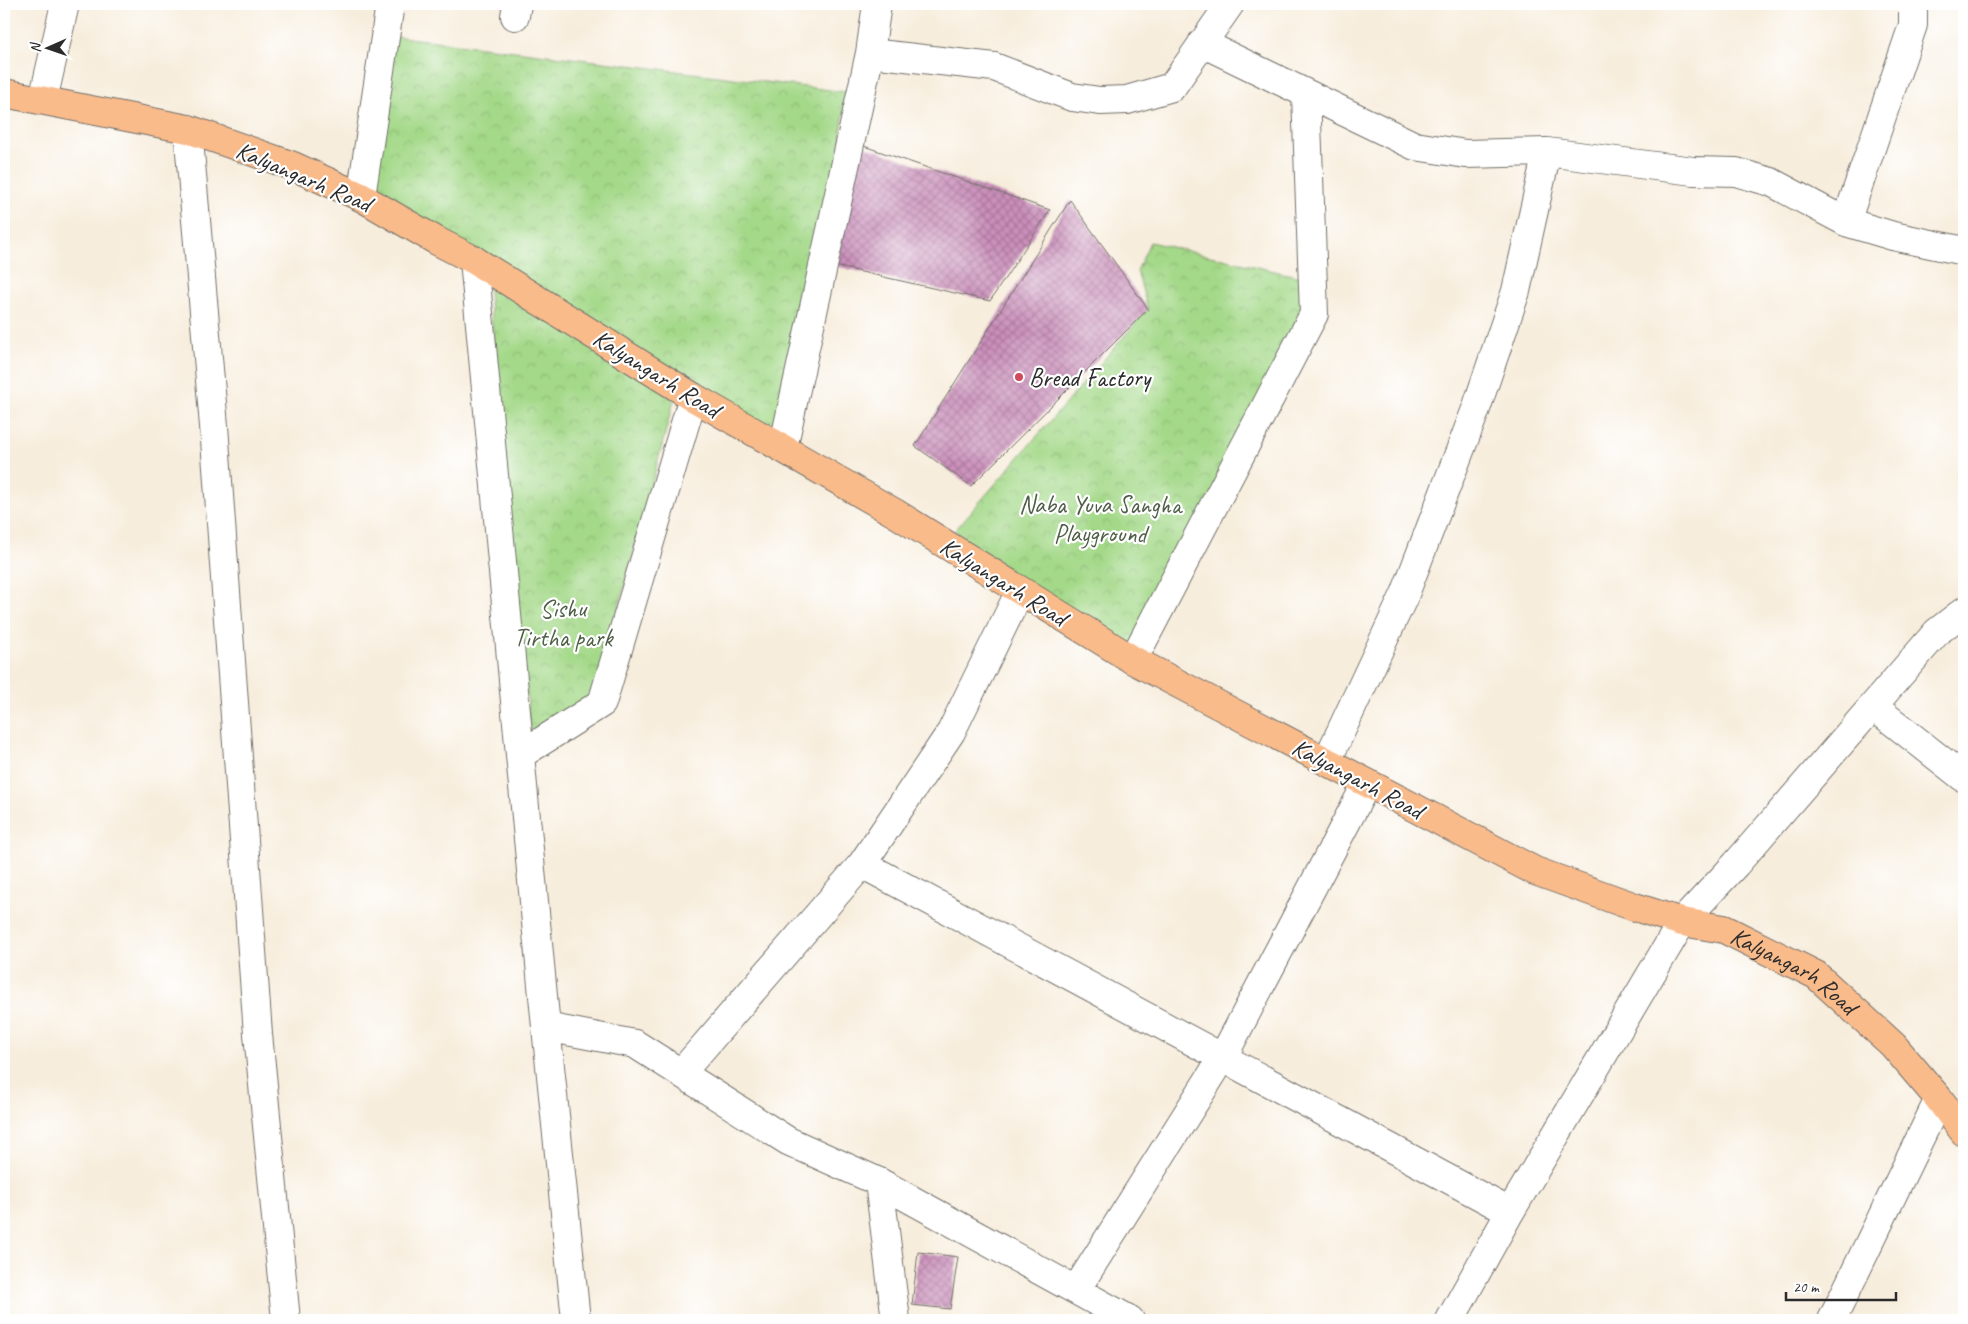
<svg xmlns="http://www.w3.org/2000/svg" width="1968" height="1324" font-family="Caveat,sans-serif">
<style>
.park{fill:url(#park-crowns);stroke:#68825a}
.building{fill:url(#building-cross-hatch)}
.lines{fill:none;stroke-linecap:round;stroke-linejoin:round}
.minor-casing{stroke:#726f69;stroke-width:30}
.major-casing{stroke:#726f69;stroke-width:30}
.minor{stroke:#fff;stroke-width:28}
.major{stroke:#fabb8b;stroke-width:28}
.poi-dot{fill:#d1495b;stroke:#fff;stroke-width:2}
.labels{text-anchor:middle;stroke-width:4.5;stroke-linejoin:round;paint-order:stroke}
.street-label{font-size:25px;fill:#2b2b2b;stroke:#fff}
.poi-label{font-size:25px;fill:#2b2b2b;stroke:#fff;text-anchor:start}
.park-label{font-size:25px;fill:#4f5f47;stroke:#fff}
</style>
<defs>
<pattern id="park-crowns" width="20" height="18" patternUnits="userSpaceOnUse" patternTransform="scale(1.25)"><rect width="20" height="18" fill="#a4d989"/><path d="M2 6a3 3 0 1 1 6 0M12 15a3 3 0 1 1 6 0" fill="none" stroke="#8dba76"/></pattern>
<pattern id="building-cross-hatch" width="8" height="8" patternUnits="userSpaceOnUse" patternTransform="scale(1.25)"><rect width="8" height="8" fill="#cb8fbb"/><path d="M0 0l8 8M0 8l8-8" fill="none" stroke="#a57598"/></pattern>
</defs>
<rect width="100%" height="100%" fill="#fff"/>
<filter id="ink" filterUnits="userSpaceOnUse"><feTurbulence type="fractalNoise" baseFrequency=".02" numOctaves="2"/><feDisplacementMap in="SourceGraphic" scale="10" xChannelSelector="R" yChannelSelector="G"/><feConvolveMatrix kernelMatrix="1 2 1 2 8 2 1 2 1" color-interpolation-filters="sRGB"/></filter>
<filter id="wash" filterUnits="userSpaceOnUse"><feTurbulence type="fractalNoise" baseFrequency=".0096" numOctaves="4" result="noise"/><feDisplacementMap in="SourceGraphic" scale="20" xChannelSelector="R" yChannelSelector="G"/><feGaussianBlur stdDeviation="1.12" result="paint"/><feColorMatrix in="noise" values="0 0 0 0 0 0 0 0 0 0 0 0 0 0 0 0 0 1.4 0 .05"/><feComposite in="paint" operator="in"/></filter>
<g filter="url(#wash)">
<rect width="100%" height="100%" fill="#f7eddc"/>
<!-- park -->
<path class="park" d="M385,35L846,92L829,238L783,448L678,385L596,693L531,739L487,271L361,197Z
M1150,242L1313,280L1207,539L1133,660L943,544L1148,309L1137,271Z"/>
<g id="blocks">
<!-- building -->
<path class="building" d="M858,144L1050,210L990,301L835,266Z
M1070,200L1148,309L971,486L915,446Z
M918,1252L958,1257L950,1309L912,1305Z"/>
</g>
</g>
<g filter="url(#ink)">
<use href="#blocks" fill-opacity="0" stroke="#726f69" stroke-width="1"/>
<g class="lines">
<defs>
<path id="minor" d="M515,16L517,4
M1202,43L1415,146L1466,154L1547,152L1693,171L1736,172L1771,182L1846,222L1893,236L1964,251
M870,53L994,67L1072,97L1100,101L1127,100L1172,87L1230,4
M43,100L65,4
M188,129L214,426L258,1034L286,1320
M361,197L390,4
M1846,222L1913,25V4
M474,260L520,755L602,703L693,397
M783,448L870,53L877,4
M1133,660L1314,314L1306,94
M1874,707L1964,778
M520,755L546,1027L635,1044L788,1141L879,1182L1130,1320
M1327,761L1405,594L1476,409L1516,291L1547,152
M862,864L1510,1212
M546,1027L576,1320
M681,1073L862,864L951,732L1020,591
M879,1182L896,1320
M1076,1290L1223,1057L1367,783
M1450,1320L1510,1212L1682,922L1736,864L1937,632L1964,611
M1832,1320L1939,1099"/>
<g id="major">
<path id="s1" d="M4,93L188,129L293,166L361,197L437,241L474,260L693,397L895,513L1133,660L1535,871L1635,907L1682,922L1724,929L1816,975L1893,1045L1939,1099L1964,1132"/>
</g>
</defs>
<!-- minor casing -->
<use href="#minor" class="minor-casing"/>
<!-- major casing -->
<use href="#major" class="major-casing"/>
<!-- minor -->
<use href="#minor" class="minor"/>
<!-- major -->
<use href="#major" class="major"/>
</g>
</g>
<!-- markers -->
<circle class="poi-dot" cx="1019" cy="377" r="5"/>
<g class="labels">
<!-- street labels -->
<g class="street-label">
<text transform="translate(304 176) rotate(23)" y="9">Kalyangarh Road</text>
<text transform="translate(657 373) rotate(32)" y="9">Kalyangarh Road</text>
<text transform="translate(1004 581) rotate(32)" y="9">Kalyangarh Road</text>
<text transform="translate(1358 778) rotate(28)" y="9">Kalyangarh Road</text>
<text dy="9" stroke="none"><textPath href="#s1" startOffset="2008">Kalyangarh Road</textPath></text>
</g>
<!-- poi labels -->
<g class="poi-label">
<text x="1029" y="386">Bread Factory</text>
</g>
<!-- park labels -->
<g class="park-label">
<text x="1100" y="513">Naba Yuva Sangha<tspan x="1100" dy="29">Playground</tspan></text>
<text x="563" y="617">Sishu<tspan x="563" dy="29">Tirtha park</tspan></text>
</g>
</g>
<!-- margin -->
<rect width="1968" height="1324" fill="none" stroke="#fff" stroke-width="20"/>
<!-- north arrow -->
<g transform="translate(48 48) rotate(268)" stroke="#ffffff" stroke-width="4" paint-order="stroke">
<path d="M0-4L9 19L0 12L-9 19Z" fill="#2b2b2b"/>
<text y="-8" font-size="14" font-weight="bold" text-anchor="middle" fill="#2b2b2b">N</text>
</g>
<!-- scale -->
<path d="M1786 1292v8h110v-8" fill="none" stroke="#2b2b2b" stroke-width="2.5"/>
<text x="1793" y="1292" font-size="15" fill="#2b2b2b" stroke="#ffffff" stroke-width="4" paint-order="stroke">20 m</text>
</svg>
